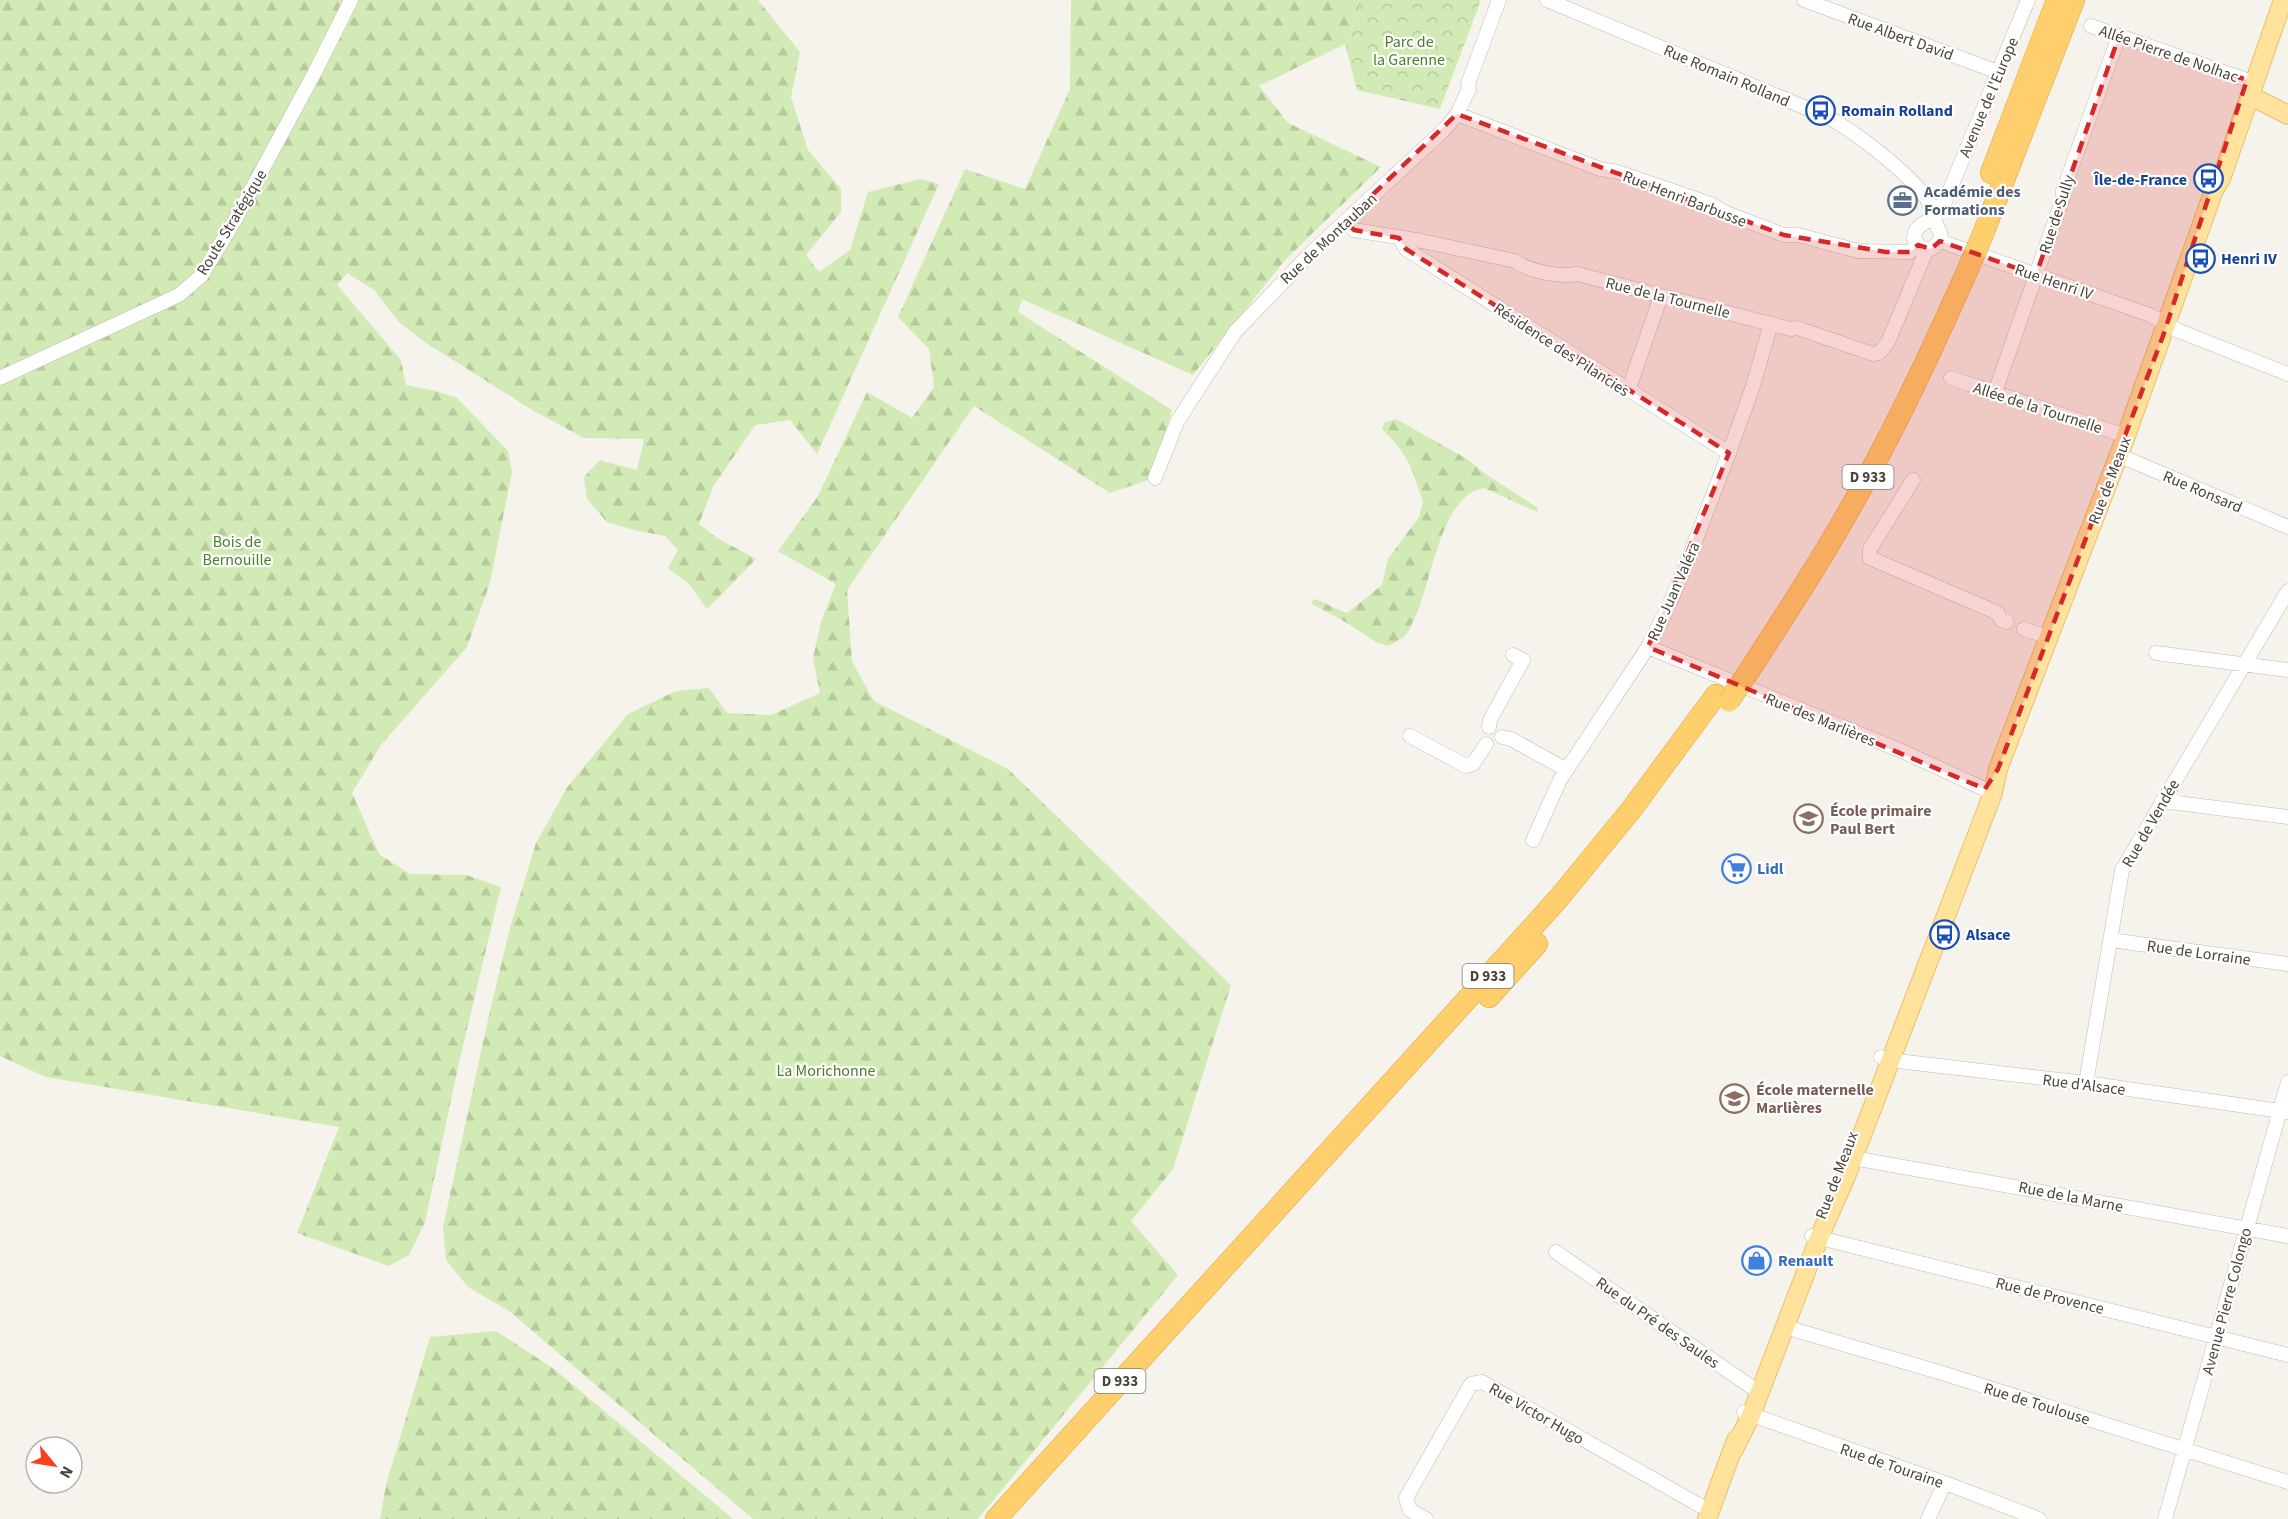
<svg xmlns="http://www.w3.org/2000/svg" width="2288" height="1519" font-family="'Source Sans 3',sans-serif">
<style>
.forest{fill:url(#forest-firs)}
.park{fill:url(#park-crowns)}
.lines{fill:none;stroke-linecap:round;stroke-linejoin:round}
.minor-casing{stroke:#c2bbae;stroke-width:15}
.major-casing{stroke:#e6c16a;stroke-width:20}
.highway-casing{stroke:#e0a43c;stroke-width:22}
.minor{stroke:#fff;stroke-width:14}
.major{stroke:#ffe39c;stroke-width:18}
.highway{stroke:#ffcf6e;stroke-width:21}
.highway-bridge-casing{stroke:#e0a43c;stroke-width:22;stroke-linecap:butt}
.highway-bridge{stroke:#ffcf6e;stroke-width:21}
.marked{fill:#d62828;fill-opacity:0.2;stroke:#d62828;stroke-width:4.5;stroke-dasharray:12 8;stroke-linejoin:round}
.labels{text-anchor:middle;stroke-width:4.5;stroke-linejoin:round;paint-order:stroke}
.shield{fill:#fff;stroke:#817c74;stroke-width:1.5}
.shield-label{font-size:15px;font-weight:bold;fill:#4b4439}
.street-label{font-size:16px;fill:#4b4439;stroke:#fff}
.park-label{font-size:16px;fill:#4a7f2a;stroke:#fff}
.transit-label{font-size:16px;font-weight:bold;fill:#164399;stroke:#fff;text-anchor:start}
.service-label{font-size:16px;font-weight:bold;fill:#4e5e75;stroke:#fff;text-anchor:start}
.education-label{font-size:16px;font-weight:bold;fill:#785e54;stroke:#fff;text-anchor:start}
.shop-label{font-size:16px;font-weight:bold;fill:#366cbe;stroke:#fff;text-anchor:start}
</style>
<defs>
<pattern id="forest-firs" width="22" height="20" patternUnits="userSpaceOnUse" patternTransform="scale(1.5)"><rect width="22" height="20" fill="#d2eab5"/><path d="M5 1l3.5 6h-7zM16 11l3.5 6h-7z" fill="#b6ca9c"/></pattern>
<pattern id="park-crowns" width="20" height="18" patternUnits="userSpaceOnUse" patternTransform="scale(1.5)"><rect width="20" height="18" fill="#d2eab5"/><path d="M2 6a3 3 0 1 1 6 0M12 15a3 3 0 1 1 6 0" fill="none" stroke="#b6ca9c"/></pattern>
</defs>
<rect width="100%" height="100%" fill="#f6f3ec"/>
<!-- forest -->
<path class="forest" d="M0,0H758L800,52L791,97L808,150L841,189V212L806,255L819,272L850,250L868,192L920,179L939,184L817,454L790,420L755,425L713,487L699,524L717,538L756,559L707,609L689,584L668,568L678,550L665,536L634,530L607,522L587,499L584,477L600,460L637,470L644,439L584,438L532,410L423,341L399,322L374,290L347,273L337,285L401,360L406,385L436,391L457,398L508,451L512,472L490,583L467,647L381,745L352,793L379,854L410,874L466,875L501,887L460,1058L425,1222L409,1255L389,1266L297,1233L339,1127L46,1077L0,1056Z
M1071,0H1362L1345,44L1259,86L1288,123L1381,167L1285,260L1193,375L1022,299L1018,312L1172,410L1151,479L1110,493L974,406L847,590L852,661L874,701L1008,769L1231,985L1173,1169L1131,1221L1178,1275L978,1519H753L509,1311L468,1287L446,1260L443,1227L489,1015L510,928L536,843L568,786L628,714L676,691L709,688L727,713L771,715L820,693L813,658L821,622L836,584L778,551L818,496L867,392L912,418L934,387L929,349L898,317L965,169L1025,189L1070,89Z
M1396,419L1467,459L1484,473L1538,508L1537,512L1484,488C1440,494 1431,587 1414,620C1411,625 1409,632 1405,636C1400,640 1393,643 1388,646L1376,642L1347,623L1312,604L1313,599C1321,600 1337,610 1347,613L1382,585L1388,559L1419,517L1423,501L1410,465L1398,446L1382,429L1384,423Z
M496,1331L554,1369L733,1519H380L386,1485L430,1337Z"/>
<!-- park -->
<path class="park" d="M1362,0H1481L1440,109L1357,90L1345,44Z"/>
<g class="lines">
<defs>
<path id="minor" d="M1547,0L1823,115C1851,128 1917,178 1931,206C1934,212 1934,218 1936,224C1939,231 1942,233 1940,241L1931,249L1921,248L1914,239C1914,225 1924,225 1932,217C1937,212 1941,206 1945,200
M1804,0L1998,72
M2091,26L2247,80
M1457,114L1600,169L1618,172L1711,204L1726,213L1784,235H1798L1858,251L1910,252L1918,245
M1942,209L2028,0
M1345,221L1354,230L1422,241L1515,261C1530,272 1559,277 1577,274L1791,329L1797,328L1873,354L1879,353L1888,342L1927,249
M1403,239V244L1406,249L1729,453
M1940,241L2150,315L2179,331L2288,374
M0,378L179,295L201,276L235,220L315,72L351,0
M1951,378L2126,436
M1628,391L1661,296
M1995,392L2063,198V191L2119,36
M2118,455L2288,527
M1155,478L1177,422L1235,332L1309,255L1446,128L1457,114L1469,89L1468,84L1499,0
M1913,480L1870,549V558L1998,613L2001,620L2007,622
M2024,629L2048,637
M1648,647L1904,752L1993,793
M2156,653L2288,670
M1489,727L1490,720L1523,660L1513,655
M1410,736L1466,766L1473,764L1486,744
M1502,737L1511,739L1567,770
M2162,801L2288,817
M1533,840L1560,780L1648,647L1670,603L1693,547L1729,453L1753,386L1771,323
M2110,940L2288,964
M1881,1057L1889,1060L2086,1083L2288,1112
M2086,1083L2122,870L2288,591
M1853,1158L2288,1236
M1812,1236L2288,1355
M1556,1252L1760,1393
M1785,1327L1942,1373L2288,1482
M1744,1412L1945,1483L2039,1519
M1426,1519L1410,1510L1406,1498L1471,1384L1482,1382L1699,1505L1711,1510
M1928,1519L1945,1483
M2165,1519L2288,1082"/>
<path id="major" d="M2251,96L2288,115
M1733,1451L1751,1415L1819,1238L1847,1174L1993,793L1998,769L2126,436L2214,190L2221,179L2283,0
M1707,1519L1736,1440"/>
<path id="highway" d="M1991,173L2057,0
M1983,234L2074,0
M1751,668C1790,608 1829,548 1863,485C1901,417 1933,347 1965,276
M1489,997L1537,944
M996,1519L1558,899L1631,810L1716,695"/>
</defs>
<!-- minor casing -->
<use href="#minor" class="minor-casing"/>
<!-- major casing -->
<use href="#major" class="major-casing"/>
<!-- highway casing -->
<use href="#highway" class="highway-casing"/>
<!-- minor -->
<use href="#minor" class="minor"/>
<!-- major -->
<use href="#major" class="major"/>
<!-- highway -->
<use href="#highway" class="highway"/>
<defs>
<path id="highway-bridge" d="M1965,276L1983,234
M1729,701L1751,668"/>
</defs>
<!-- highway-bridge casing -->
<use href="#highway-bridge" class="highway-bridge-casing"/>
<!-- highway-bridge -->
<use href="#highway-bridge" class="highway-bridge"/>
</g>
<!-- marked area -->
<path class="marked" d="M2119,36L2247,80L2163,336L1998,769L1985,789L1648,647L1729,453L1406,249L1399,238L1354,230L1345,221L1457,114L1784,235L1886,252H1910L1918,245L1931,249L1940,241L2036,275Z"/>
<!-- icons -->
<defs>
<symbol id="bus-ring" viewBox="-11 -11 22 22"><circle r="9.5" fill="#fff" stroke="#1a4fb4" stroke-width="1.5"/><path d="M-5-6H5V4H4V6H2V4H-2V6H-4V4H-5ZM-3.5-4V0h7V-4ZM-3.5 1.2v1.5H-2V1.2ZM2 1.2v1.5H3.5V1.2Z" fill="#1a4fb4"/></symbol>
<symbol id="office-ring" viewBox="-11 -11 22 22"><circle r="9.5" fill="#fff" stroke="#5c6f8a" stroke-width="1.5"/><path d="M-6-3h4V-5.5h4V-3h4V5H-6ZM-1-4.5V-3h2v-1.5ZM-6 0V1H6V0Z" fill="#5c6f8a"/></symbol>
<symbol id="school-ring" viewBox="-11 -11 22 22"><circle r="9.5" fill="#fff" stroke="#8d6e63" stroke-width="1.5"/><path d="M0-5L7-2L0 1L-7-2ZM-4 1L0 2.5L4 1V4Q0 6-4 4Z" fill="#8d6e63"/></symbol>
<symbol id="supermarket-ring" viewBox="-11 -11 22 22"><circle r="9.5" fill="#fff" stroke="#3f7fe0" stroke-width="1.5"/><path d="M-6-5.5h2.5l.6 2H6L4.5 2H-2.5L-4.4-4H-6ZM-1.5 3.2a1.3 1.3 0 1 0 .1 0ZM3 3.2a1.3 1.3 0 1 0 .1 0Z" fill="#3f7fe0"/></symbol>
<symbol id="shop-ring" viewBox="-11 -11 22 22"><circle r="9.5" fill="#fff" stroke="#3f7fe0" stroke-width="1.5"/><path d="M-5-2.5h2.3a2.7 3.5 0 0 1 5.4 0H5L5.5 6h-11ZM-1.5-2.5h3a1.5 2.3 0 0 0-3 0Z" fill="#3f7fe0"/></symbol>
</defs>
<g fill-rule="evenodd">
<use href="#bus-ring" x="1804" y="94" width="33" height="33"/>
<use href="#bus-ring" x="2192" y="162" width="33" height="33"/>
<use href="#office-ring" x="1886" y="184" width="33" height="33"/>
<use href="#bus-ring" x="2184" y="242" width="33" height="33"/>
<use href="#school-ring" x="1792" y="802" width="33" height="33"/>
<use href="#supermarket-ring" x="1720" y="852" width="33" height="33"/>
<use href="#bus-ring" x="1928" y="918" width="33" height="33"/>
<use href="#school-ring" x="1718" y="1082" width="33" height="33"/>
<use href="#shop-ring" x="1740" y="1244" width="33" height="33"/>
</g>
<g class="labels">
<!-- shield labels -->
<g class="shield">
<rect x="1842.5" y="465" width="51" height="24" rx="4.5"/>
<rect x="1462.5" y="964" width="51" height="24" rx="4.5"/>
<rect x="1094.5" y="1369" width="51" height="24" rx="4.5"/>
</g>
<g class="shield-label">
<text x="1868" y="482">D 933</text>
<text x="1488" y="981">D 933</text>
<text x="1120" y="1386">D 933</text>
</g>
<!-- street labels -->
<g class="street-label">
<text transform="translate(1901 36) rotate(20)" y="6">Rue Albert David</text>
<text transform="translate(2169 53) rotate(19)" y="6">Allée Pierre de Nolhac</text>
<text transform="translate(1727 75) rotate(23)" y="6">Rue Romain Rolland</text>
<text transform="translate(1988 97) rotate(-67)" y="6">Avenue de l'Europe</text>
<text transform="translate(1685 198) rotate(21)" y="6">Rue Henri Barbusse</text>
<text transform="translate(2056 214) rotate(-72)" y="6">Rue de Sully</text>
<text transform="translate(231 222) rotate(-59)" y="6">Route Stratégique</text>
<text transform="translate(1328 238) rotate(-43)" y="6">Rue de Montauban</text>
<text transform="translate(2054 281) rotate(19)" y="6">Rue Henri IV</text>
<text transform="translate(1668 297) rotate(14)" y="6">Rue de la Tournelle</text>
<text transform="translate(1562 349) rotate(33)" y="6">Résidence des Pilancies</text>
<text transform="translate(2038 407) rotate(18)" y="6">Allée de la Tournelle</text>
<text transform="translate(2109 480) rotate(-69)" y="6">Rue de Meaux</text>
<text transform="translate(2203 491) rotate(23)" y="6">Rue Ronsard</text>
<text transform="translate(1673 591) rotate(-66)" y="6">Rue Juan Valéra</text>
<text transform="translate(1821 719) rotate(22)" y="6">Rue des Marlières</text>
<text transform="translate(2150 823) rotate(-60)" y="6">Rue de Vendée</text>
<text transform="translate(2199 952) rotate(8)" y="6">Rue de Lorraine</text>
<text transform="translate(2084 1084) rotate(7)" y="6">Rue d'Alsace</text>
<text transform="translate(1836 1175) rotate(-69)" y="6">Rue de Meaux</text>
<text transform="translate(2071 1196) rotate(11)" y="6">Rue de la Marne</text>
<text transform="translate(2050 1295) rotate(14)" y="6">Rue de Provence</text>
<text transform="translate(2226 1301) rotate(-75)" y="6">Avenue Pierre Colongo</text>
<text transform="translate(1658 1322) rotate(35)" y="6">Rue du Pré des Saules</text>
<text transform="translate(2037 1403) rotate(17)" y="6">Rue de Toulouse</text>
<text transform="translate(1537 1413) rotate(30)" y="6">Rue Victor Hugo</text>
<text transform="translate(1892 1465) rotate(19)" y="6">Rue de Touraine</text>
</g>
<!-- park labels -->
<g class="park-label">
<text x="1409" y="47">Parc de<tspan x="1409" dy="18">la Garenne</tspan></text>
<text x="237" y="547">Bois de<tspan x="237" dy="18">Bernouille</tspan></text>
<text x="826" y="1076">La Morichonne</text>
</g>
<!-- transit labels -->
<g class="transit-label">
<text x="1841" y="116">Romain Rolland</text>
<text x="2187" y="185" text-anchor="end">Île-de-France</text>
<text x="2221" y="264">Henri IV</text>
<text x="1966" y="940">Alsace</text>
</g>
<!-- service labels -->
<g class="service-label">
<text x="1924" y="197">Académie des<tspan x="1924" dy="18">Formations</tspan></text>
</g>
<!-- education labels -->
<g class="education-label">
<text x="1830" y="816">École primaire<tspan x="1830" dy="18">Paul Bert</tspan></text>
<text x="1756" y="1095">École maternelle<tspan x="1756" dy="18">Marlières</tspan></text>
</g>
<!-- shop labels -->
<g class="shop-label">
<text x="1757" y="874">Lidl</text>
<text x="1778" y="1266">Renault</text>
</g>
</g>
<!-- north arrow -->
<g transform="translate(54 1465) rotate(120)"><circle r="28" fill="#ffffff" stroke="#b7b4b0" stroke-width="1.5"/>
<path d="M0-4.5L10 22L0 15L-10 22Z" fill="#fc3f1d"/>
<text y="-9" font-size="16" font-weight="bold" text-anchor="middle" fill="#4b4439">N</text>
</g>
</svg>
